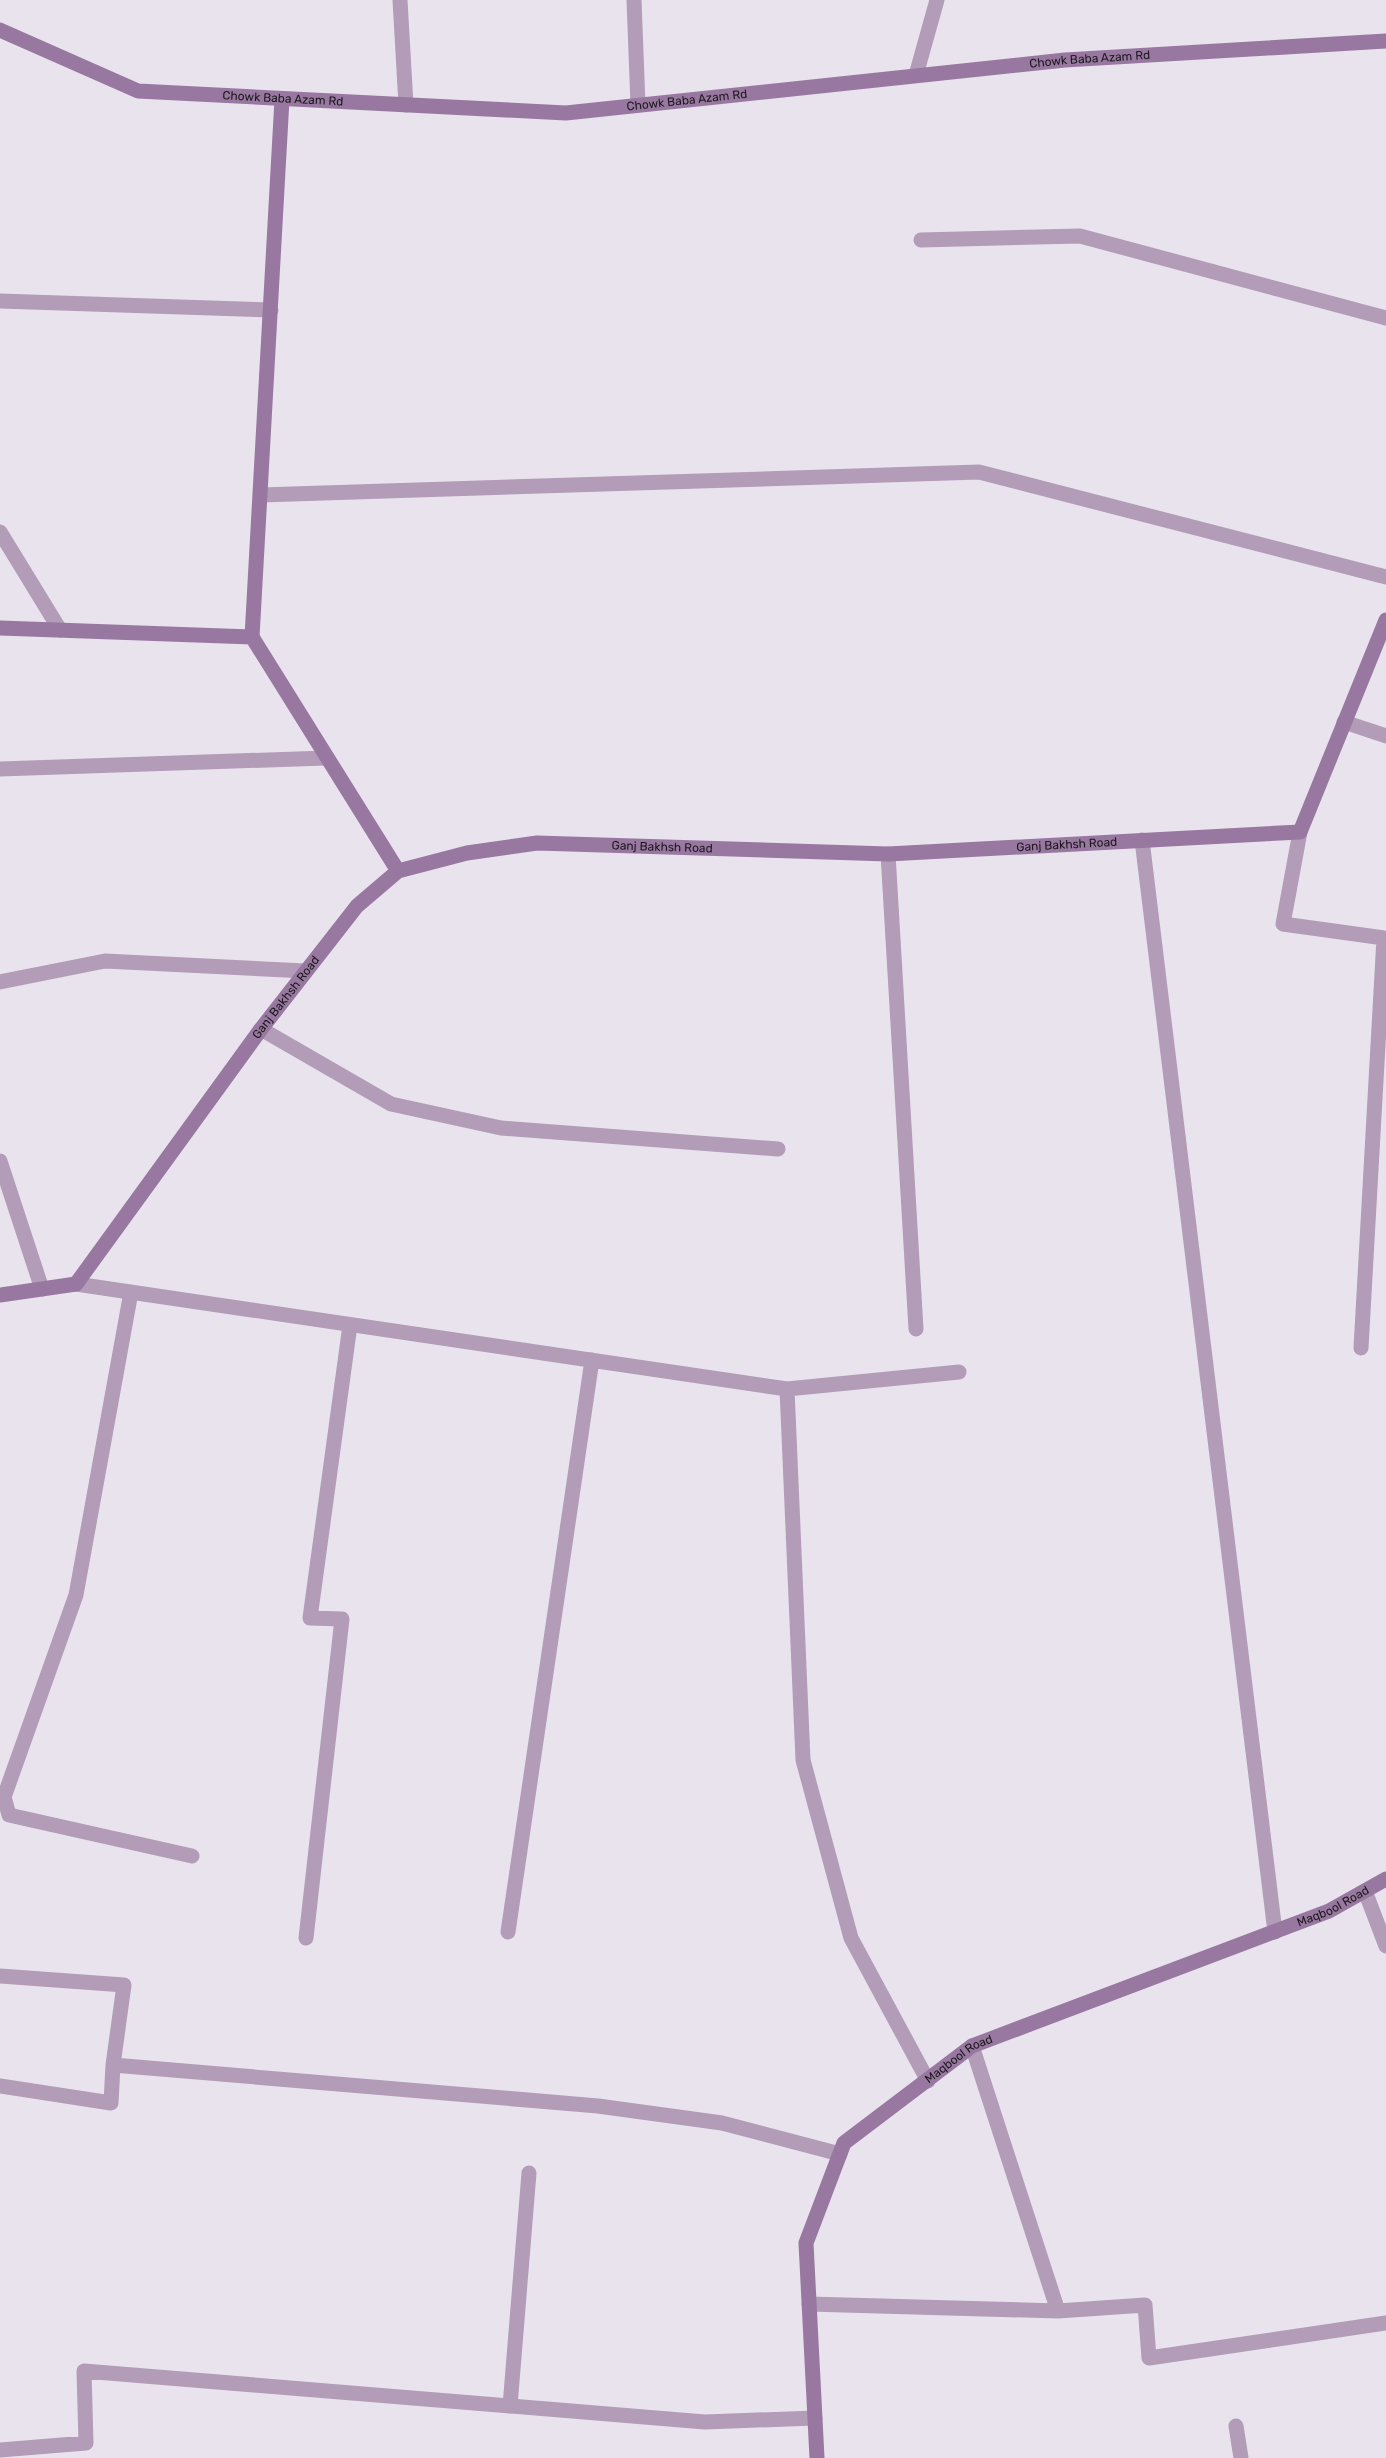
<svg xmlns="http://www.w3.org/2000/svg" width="1386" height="2458" font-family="Rubik,sans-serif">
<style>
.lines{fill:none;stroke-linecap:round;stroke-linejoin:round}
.lane{stroke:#b29cb8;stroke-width:15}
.street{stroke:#b29cb8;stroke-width:15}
.secondary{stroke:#9878a0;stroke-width:15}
.labels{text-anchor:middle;stroke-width:5;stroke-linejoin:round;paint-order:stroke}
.street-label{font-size:12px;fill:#1b181c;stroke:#f6f0fc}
</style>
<rect width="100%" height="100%" fill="#e9e3ee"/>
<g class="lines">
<!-- lane -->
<path class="lane" d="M0,769L326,758
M0,1161L42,1289
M4,1797L9,1815L192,1856
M510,2406L529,2173"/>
<!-- street -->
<path class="street" d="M400,0L406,105
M634,0L638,105
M916,75L937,0
M921,240L1080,236L1386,318
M0,301L271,310
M261,495L979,472L1386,577
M0,532L60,630
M1344,722L1386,736
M1300,832L1283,924L1384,938L1361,1348
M1142,840L1275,1932
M888,854L916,1329
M0,982L105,961L306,971
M261,1029L391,1104L501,1128L778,1149
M76,1284L787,1389L959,1372
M787,1389L803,1760L851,1938L928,2081
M4,1797L76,1595L131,1292
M1365,1891L1386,1946
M508,1932L592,1360
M306,1938L342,1619L310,1618L350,1325
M0,1976L124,1985L113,2065L598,2106L722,2123L840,2154
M0,2086L111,2103L113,2065
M809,2304L1058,2311L972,2046
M1058,2311L1145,2305L1149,2358L1386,2323
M1236,2426L1241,2458
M0,2450L86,2443L84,2371L705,2422L815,2418"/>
<!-- secondary -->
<g class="secondary">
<path id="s1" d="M0,30L138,91L566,113L1065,60L1386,41"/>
<path d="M0,628L252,637L398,871"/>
<path d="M252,637L282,99"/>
<path id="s2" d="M0,1295L76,1284L261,1029L357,906L398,871L467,853L537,843L888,854L1300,832L1386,620"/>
<path id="s3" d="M817,2458L806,2243L844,2143L972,2046L1329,1911L1386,1879"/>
</g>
</g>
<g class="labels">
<!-- street labels -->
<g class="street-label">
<text dy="4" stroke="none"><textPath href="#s1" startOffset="1106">Chowk Baba Azam Rd</textPath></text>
<text dy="4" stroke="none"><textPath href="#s1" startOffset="296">Chowk Baba Azam Rd</textPath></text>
<text dy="4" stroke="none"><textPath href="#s1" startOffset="701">Chowk Baba Azam Rd</textPath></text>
<text dy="4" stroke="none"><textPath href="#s2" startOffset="1274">Ganj Bakhsh Road</textPath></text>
<text dy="4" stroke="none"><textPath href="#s2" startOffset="869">Ganj Bakhsh Road</textPath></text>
<text dy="4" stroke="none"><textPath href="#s2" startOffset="432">Ganj Bakhsh Road</textPath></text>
<text dy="4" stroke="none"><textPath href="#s3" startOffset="870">Maqbool Road</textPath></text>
<text dy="4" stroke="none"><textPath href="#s3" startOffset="465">Maqbool Road</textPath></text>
</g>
</g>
</svg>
